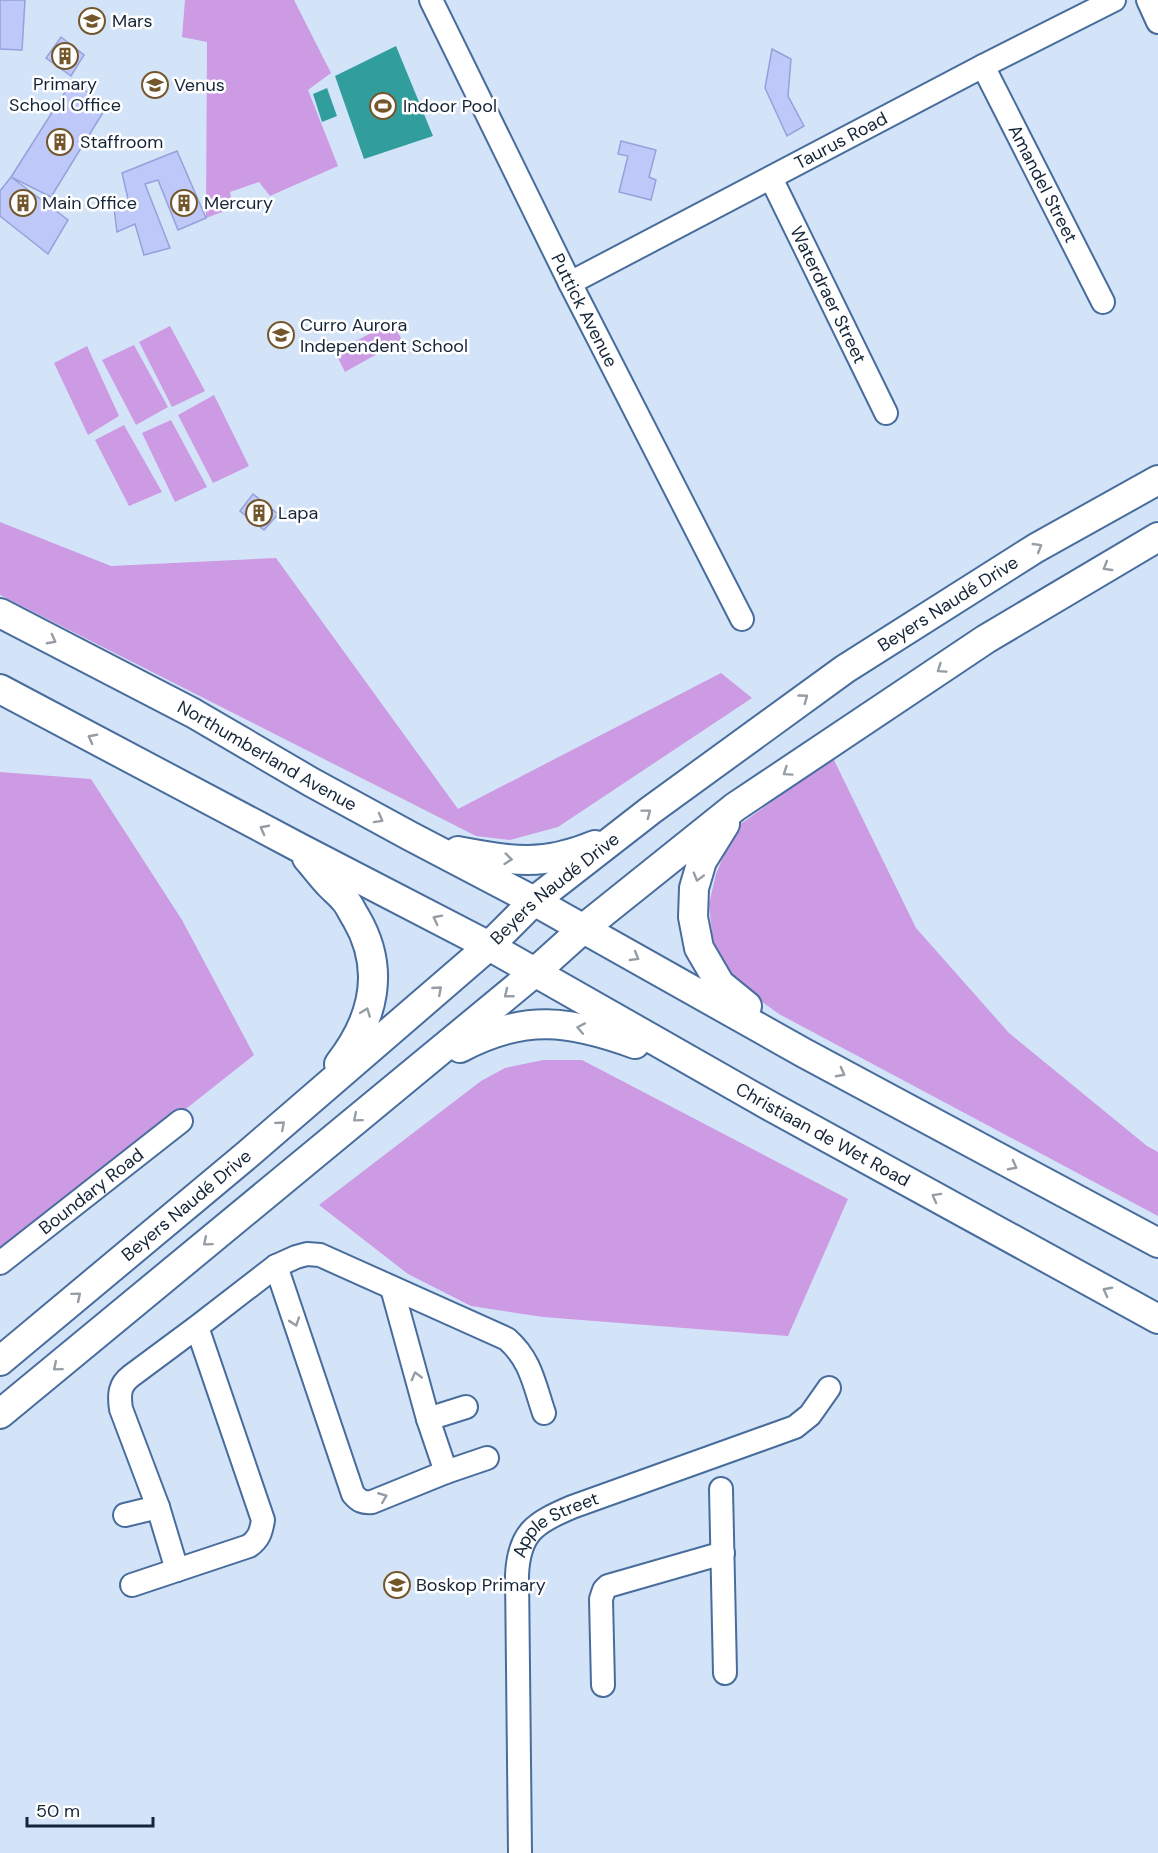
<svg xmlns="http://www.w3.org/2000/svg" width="1158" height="1853" font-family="'DM Sans',sans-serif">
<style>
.green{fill:#cd9ae4}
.water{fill:#319e9d}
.building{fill:#bec9f9;stroke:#94a1da;stroke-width:1.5}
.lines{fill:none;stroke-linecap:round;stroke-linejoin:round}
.minor-casing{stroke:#486d9c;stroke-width:26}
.major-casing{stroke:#486d9c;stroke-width:32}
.minor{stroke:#fff;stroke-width:22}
.major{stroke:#fff;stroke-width:28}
.oneway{stroke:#969da5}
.labels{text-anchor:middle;stroke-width:5;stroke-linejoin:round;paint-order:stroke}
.poi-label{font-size:18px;fill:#152538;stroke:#fff;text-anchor:start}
.street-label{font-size:18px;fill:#152538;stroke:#fff}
</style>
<rect width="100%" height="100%" fill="#d3e4f9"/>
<!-- green -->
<path class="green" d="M185,0H294L331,73L308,90L338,166L270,196L259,182L230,192L233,208L206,218L207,42L182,37Z
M392,322L402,340L345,372L335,352Z
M170,326L205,391L172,407L139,342Z
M134,345L168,407L136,425L102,360Z
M87,346L119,416L88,435L54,363Z
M214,395L249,466L213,483L178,415Z
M171,420L207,487L175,502L142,433Z
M124,425L162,492L129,506L95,440Z
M0,522L111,566L276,558L458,809L721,673L752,698L558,827L510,840L476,836L0,595Z
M833,758L916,928L1009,1033L1147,1146L1158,1152V1216L779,1014L751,994L719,962L712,933L709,904L716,874L735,828Z
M0,772L91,779L182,920L254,1055L0,1256Z
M543,1060H582L848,1199L788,1336L543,1317L471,1306L408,1274L319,1205L481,1081L505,1068Z"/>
<!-- water -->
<path class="water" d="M396,46L433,136L364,159L335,76Z
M327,88L337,116L322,122L313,94Z"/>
<!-- building -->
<path class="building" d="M0,0H25L22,50L0,49Z
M61,37L84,55L71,76L46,58Z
M772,49L791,59L788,96L804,126L787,136L765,88Z
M72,81L107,106L51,197L11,177Z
M621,141L656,150L649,177L656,180L651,200L619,192L628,156L618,154Z
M177,151L206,218L178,230L158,180L145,184L170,248L144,255L135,224L117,232L114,208L128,199L122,173Z
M11,177L68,220L48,254L0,216V191Z
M253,494L278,514L264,530L240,511Z"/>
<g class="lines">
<defs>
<g id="minor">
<path id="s1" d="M431,0L570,283L742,619"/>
<path d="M1148,0L1158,22"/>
<path id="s2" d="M983,66L1103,302"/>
<path id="s3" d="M771,178L886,413"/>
<path id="s4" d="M570,283L983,66L1114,0"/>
<path id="s5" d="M0,1263L181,1121"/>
<path d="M276,1266L353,1494C359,1501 363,1503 372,1502L446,1472L487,1458"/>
<path d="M392,1288L428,1419L446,1472"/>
<path d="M197,1327L263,1520C261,1532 259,1539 249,1546L177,1570L158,1507L121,1409C119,1395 119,1385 131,1376L197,1327L276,1266L296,1257L307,1254L320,1255L507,1339C531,1360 534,1384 544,1413"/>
<path d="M428,1419L466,1407"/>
<path d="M721,1489L725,1673"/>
<path d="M125,1515L158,1507"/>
<path d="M132,1585L177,1570"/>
<path d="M603,1685L601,1599L604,1590L608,1586L723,1553"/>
<path id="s6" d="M520,1853L517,1575C519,1532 535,1523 572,1507L795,1427L810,1415L829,1388"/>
</g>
<g id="major">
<path id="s7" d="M0,613L193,713L311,782L410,836L534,901L804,1053L1158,1243"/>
<path id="s8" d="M0,689L298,847L489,946L770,1106L1158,1319"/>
<path d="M725,824L702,861L694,888L693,917L699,948L720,984L747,1006"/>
<path d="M458,851C512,861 542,867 595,845"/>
<path d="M307,858C315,867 322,877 331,886C335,890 340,894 344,899C349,904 352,912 356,918C386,969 374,1019 339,1064"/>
<path d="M460,1048C524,1014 569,1020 635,1044"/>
<path id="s9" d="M0,1361L248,1154L489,946L534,901L651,810L845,669L1036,548L1158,480"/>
<path d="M0,1414L534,973L584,928L735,807L986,639L1158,537"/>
</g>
</defs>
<!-- minor casing -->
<use href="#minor" class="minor-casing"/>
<!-- major casing -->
<use href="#major" class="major-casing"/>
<!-- minor -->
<use href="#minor" class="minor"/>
<!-- major -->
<use href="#major" class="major"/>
</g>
<!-- one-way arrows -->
<defs><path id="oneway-chevron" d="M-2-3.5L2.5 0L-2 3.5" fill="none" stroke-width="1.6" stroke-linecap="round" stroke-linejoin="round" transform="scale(1.5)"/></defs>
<g class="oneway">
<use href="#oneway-chevron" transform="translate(1038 547) rotate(-31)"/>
<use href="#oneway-chevron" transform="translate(1107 567) rotate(149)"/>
<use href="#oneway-chevron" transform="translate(52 640) rotate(28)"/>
<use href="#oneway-chevron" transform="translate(941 669) rotate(146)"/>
<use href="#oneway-chevron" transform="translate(804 698) rotate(-36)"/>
<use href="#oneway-chevron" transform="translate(92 738) rotate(-152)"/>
<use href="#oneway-chevron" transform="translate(787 772) rotate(146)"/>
<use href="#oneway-chevron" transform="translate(647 813) rotate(-37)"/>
<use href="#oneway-chevron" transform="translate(379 819) rotate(29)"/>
<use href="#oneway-chevron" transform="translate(264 829) rotate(-152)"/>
<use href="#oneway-chevron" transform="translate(508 859) rotate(6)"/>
<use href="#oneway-chevron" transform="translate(698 877) rotate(106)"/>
<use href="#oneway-chevron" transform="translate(437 919) rotate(-153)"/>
<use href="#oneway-chevron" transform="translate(635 957) rotate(30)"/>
<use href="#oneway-chevron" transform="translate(438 990) rotate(-41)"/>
<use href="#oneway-chevron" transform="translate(508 994) rotate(141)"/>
<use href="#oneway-chevron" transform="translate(366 1012) rotate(-69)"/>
<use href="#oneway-chevron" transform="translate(581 1028) rotate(-169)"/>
<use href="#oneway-chevron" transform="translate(841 1073) rotate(28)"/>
<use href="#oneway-chevron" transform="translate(357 1118) rotate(140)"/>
<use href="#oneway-chevron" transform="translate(281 1125) rotate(-41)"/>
<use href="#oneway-chevron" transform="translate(1013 1166) rotate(28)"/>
<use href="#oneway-chevron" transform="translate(936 1197) rotate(-151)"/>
<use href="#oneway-chevron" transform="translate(207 1242) rotate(140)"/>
<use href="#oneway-chevron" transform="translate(1107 1291) rotate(-152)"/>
<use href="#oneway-chevron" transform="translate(77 1296) rotate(-40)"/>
<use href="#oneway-chevron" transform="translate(295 1322) rotate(71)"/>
<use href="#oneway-chevron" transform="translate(57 1367) rotate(140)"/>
<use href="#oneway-chevron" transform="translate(416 1376) rotate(-105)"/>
<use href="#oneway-chevron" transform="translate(383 1497) rotate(-22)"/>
</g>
<!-- icons -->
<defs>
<symbol id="school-ring" viewBox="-11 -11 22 22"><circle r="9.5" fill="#fff" stroke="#74562b" stroke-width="1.5"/><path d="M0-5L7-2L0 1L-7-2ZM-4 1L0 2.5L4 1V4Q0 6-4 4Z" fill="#74562b"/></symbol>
<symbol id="building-ring" viewBox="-11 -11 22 22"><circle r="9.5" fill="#fff" stroke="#74562b" stroke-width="1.5"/><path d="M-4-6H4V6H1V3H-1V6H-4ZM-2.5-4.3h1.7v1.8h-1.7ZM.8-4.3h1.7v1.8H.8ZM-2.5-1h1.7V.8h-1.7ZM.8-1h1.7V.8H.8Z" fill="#74562b"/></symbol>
<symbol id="stadium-ring" viewBox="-11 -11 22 22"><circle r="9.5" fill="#fff" stroke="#74562b" stroke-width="1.5"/><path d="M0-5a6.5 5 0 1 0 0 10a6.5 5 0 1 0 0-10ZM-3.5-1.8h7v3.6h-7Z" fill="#74562b"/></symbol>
</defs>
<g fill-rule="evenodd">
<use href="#school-ring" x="77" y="6" width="30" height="30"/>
<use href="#building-ring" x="50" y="41" width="30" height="30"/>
<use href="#school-ring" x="140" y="70" width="30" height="30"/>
<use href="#stadium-ring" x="368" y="91" width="30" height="30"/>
<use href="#building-ring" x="45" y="127" width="30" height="30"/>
<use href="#building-ring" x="8" y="188" width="30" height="30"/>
<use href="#building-ring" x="169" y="188" width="30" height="30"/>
<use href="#school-ring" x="266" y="320" width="30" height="30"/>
<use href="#building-ring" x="244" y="498" width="30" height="30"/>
<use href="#school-ring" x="382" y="1570" width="30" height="30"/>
</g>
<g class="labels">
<!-- poi labels -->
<g class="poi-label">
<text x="112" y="27">Mars</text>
<text x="65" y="90" text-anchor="middle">Primary<tspan x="65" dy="21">School Office</tspan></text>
<text x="174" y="91">Venus</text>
<text x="403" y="112">Indoor Pool</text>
<text x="80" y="148">Staffroom</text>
<text x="42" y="209">Main Office</text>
<text x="204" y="209">Mercury</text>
<text x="300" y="331">Curro Aurora<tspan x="300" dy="21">Independent School</tspan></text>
<text x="278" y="519">Lapa</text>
<text x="416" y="1591">Boskop Primary</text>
</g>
<!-- street labels -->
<g class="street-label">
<text dy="6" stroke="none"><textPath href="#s4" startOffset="306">Taurus Road</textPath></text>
<text dy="6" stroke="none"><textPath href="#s2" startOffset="132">Amandel Street</textPath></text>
<text dy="6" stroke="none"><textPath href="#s3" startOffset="130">Waterdraer Street</textPath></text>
<text dy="6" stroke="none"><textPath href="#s1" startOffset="346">Puttick Avenue</textPath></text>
<text dy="6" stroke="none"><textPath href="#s9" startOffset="1215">Beyers Naudé Drive</textPath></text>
<text dy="6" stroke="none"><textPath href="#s7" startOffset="303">Northumberland Avenue</textPath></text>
<text dy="6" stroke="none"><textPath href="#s9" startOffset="729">Beyers Naudé Drive</textPath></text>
<text dy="6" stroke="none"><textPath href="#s8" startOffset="936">Christiaan de Wet Road</textPath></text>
<text dy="6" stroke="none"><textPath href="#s5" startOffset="116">Boundary Road</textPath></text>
<text dy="6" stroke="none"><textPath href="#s9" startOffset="243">Beyers Naudé Drive</textPath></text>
<text dy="6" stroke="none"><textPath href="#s6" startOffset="348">Apple Street</textPath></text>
</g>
</g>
<!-- scale -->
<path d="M27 1817v9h126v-9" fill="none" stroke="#152538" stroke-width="3"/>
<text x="36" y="1817" font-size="18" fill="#152538" stroke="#ffffff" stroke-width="4.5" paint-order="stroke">50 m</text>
</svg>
